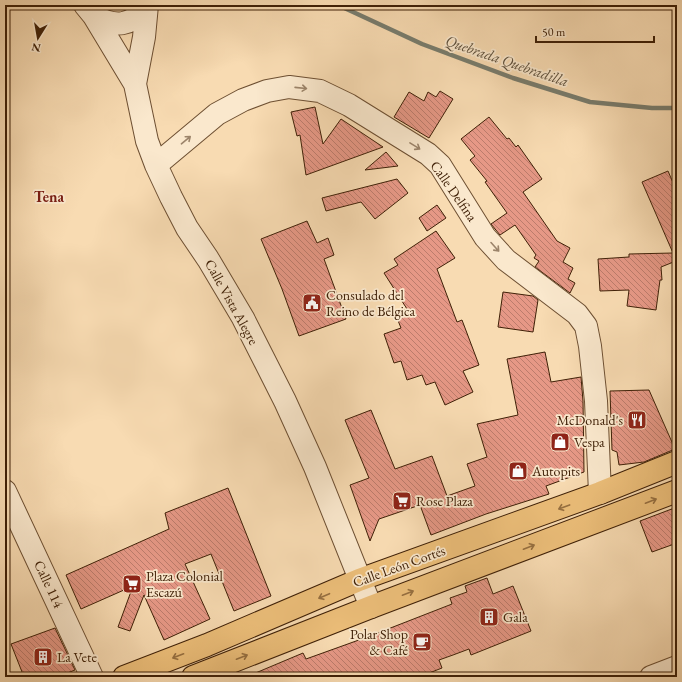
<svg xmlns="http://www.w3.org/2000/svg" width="682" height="682" font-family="'EB Garamond',serif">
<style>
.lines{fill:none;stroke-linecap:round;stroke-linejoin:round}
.stream{stroke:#787c6d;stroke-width:4.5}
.building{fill:url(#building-back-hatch);stroke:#3f2007}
.minor-casing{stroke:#6d4f32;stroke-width:24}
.major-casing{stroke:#3f2007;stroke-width:24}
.minor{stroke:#fae8cd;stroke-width:22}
.major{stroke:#ecbe79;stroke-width:22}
.oneway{stroke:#9c846a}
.oneway2{stroke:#966f40}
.labels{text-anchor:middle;stroke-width:3.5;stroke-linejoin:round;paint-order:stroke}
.street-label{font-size:14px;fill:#3f2007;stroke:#fae8cd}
.poi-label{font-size:14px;fill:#3f2007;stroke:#fae8cd;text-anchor:start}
.water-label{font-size:15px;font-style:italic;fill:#5c4e3a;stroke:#fae8cd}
.neighbourhood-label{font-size:15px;font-weight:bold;fill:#7a1f14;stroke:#fae8cd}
</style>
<defs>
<pattern id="building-back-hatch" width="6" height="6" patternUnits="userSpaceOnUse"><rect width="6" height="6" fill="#e69886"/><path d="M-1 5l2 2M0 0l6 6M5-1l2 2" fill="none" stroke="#bc7c6c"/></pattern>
</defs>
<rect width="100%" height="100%" fill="#f8dbb2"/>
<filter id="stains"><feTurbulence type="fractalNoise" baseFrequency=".005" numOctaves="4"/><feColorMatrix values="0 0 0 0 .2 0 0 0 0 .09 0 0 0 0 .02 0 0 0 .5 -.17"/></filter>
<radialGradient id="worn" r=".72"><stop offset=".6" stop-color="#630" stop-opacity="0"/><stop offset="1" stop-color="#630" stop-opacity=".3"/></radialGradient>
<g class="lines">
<!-- stream -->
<path class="stream" d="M338,5L422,44L513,78L590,102L652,108H677"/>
</g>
<!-- building -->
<path class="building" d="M440,91L453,99L429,138L394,117L409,92L424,101L428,92L436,97Z
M315,107L323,144L341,119L383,147L306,175L300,135L297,136L291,112Z
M489,117L507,139L509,138L516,147L518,145L542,179L523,192L557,241L570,248L563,262L573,268L568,279L575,283L570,293L535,267L539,261L534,258L536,255L515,225L500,235L491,224L507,213L485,182L487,181L470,160L475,156L461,139Z
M386,152L398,166L365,170Z
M668,171L677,192V262L676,261L661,267L662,280H660L656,310L627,306L629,290L600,291L598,259L629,257V254L673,253L642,182Z
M397,179L408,193L375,219L361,202L326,211L322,198Z
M437,205L446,218L427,231L419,218Z
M307,221L317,243L328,238L334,255L324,259L346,319L299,336L282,289L261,239Z
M436,231L455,258L437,269L457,322L462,320L479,365L463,371L473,392L445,405L435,382L426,385L422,375L407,380L401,361L394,363L384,334L401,328L395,313L407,309L384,273L398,265L394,259Z
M503,292L533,296L538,300L533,332L498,327Z
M545,352L551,382L581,377L583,401L584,472L546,486L549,494L486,514L431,535L420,505L379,519L370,541L350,485L369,478L345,420L371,410L395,469L432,456L447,496L475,486L467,464L487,457L477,424L518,415L507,359Z
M649,390L675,449L644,462L619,465L617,452L612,450L610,391Z
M228,488L271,596L234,611L211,554L185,564L210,619L164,640L144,595L130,631L118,627L133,586L81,609L66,575L169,529L165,513Z
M677,507V543L652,552L640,521Z
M487,578L493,594L513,586L531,631L471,655L469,649L453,655L439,660L442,668L419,677H246L303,653L306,659L370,636L452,604L450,598L467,592L465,586Z
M55,628L75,670L57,677H24L11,644Z"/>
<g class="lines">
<defs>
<path id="minor" d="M85,5L94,16L135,84L147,141L156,165L171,197L187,228L208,259L243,318L285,401L315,467L371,607
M94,16C116,28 130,26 146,8
M135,84L144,37L147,5
M156,165L217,114L243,100L267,91L289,87L320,91L349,105L428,154L440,165L485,237L506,260L577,314L586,326L590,346L596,401L600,493
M5,491L92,677
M651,677L677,667"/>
<path id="major" d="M124,677L207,645L359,580L600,493L677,462
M193,677L371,607L677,491"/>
</defs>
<!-- minor casing -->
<use href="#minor" class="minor-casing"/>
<!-- major casing -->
<use href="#major" class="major-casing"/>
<!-- minor -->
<use href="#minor" class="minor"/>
<!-- major -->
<use href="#major" class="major"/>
</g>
<!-- one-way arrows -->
<defs><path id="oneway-shaft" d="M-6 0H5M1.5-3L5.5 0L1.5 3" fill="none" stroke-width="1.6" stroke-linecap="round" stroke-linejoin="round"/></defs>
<g class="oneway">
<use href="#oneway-shaft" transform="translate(301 88) rotate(6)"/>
<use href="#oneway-shaft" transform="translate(186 140) rotate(-40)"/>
<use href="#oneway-shaft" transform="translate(415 146) rotate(32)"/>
<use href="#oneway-shaft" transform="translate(495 247) rotate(48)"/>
</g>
<g class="oneway2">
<use href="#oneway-shaft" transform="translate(651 501) rotate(-21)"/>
<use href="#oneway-shaft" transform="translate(564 507) rotate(160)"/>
<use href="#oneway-shaft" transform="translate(529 547) rotate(-21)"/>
<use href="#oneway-shaft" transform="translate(408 593) rotate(-21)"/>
<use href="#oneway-shaft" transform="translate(324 596) rotate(157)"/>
<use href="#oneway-shaft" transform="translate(178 656) rotate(159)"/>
<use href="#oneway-shaft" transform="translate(242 657) rotate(-21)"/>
</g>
<!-- icons -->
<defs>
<symbol id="civic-square" viewBox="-11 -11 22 22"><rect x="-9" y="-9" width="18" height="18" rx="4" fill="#8f2418" stroke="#fae8cd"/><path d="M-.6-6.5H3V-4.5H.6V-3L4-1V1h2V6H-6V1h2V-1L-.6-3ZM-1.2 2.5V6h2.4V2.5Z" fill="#fff"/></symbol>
<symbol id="restaurant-square" viewBox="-11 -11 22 22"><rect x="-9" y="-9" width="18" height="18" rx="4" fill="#8f2418" stroke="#fae8cd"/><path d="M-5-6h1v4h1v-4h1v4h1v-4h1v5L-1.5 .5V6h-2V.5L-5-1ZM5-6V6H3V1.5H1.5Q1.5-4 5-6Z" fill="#fff"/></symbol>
<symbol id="shop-square" viewBox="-11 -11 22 22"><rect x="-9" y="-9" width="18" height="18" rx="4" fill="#8f2418" stroke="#fae8cd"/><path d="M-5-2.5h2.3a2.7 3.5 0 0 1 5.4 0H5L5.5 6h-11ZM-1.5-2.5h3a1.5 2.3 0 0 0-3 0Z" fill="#fff"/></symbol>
<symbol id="supermarket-square" viewBox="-11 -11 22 22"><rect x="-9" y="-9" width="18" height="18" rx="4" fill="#8f2418" stroke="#fae8cd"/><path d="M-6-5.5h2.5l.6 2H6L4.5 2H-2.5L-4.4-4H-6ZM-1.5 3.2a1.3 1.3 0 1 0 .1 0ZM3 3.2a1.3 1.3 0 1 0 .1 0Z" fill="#fff"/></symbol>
<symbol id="building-square" viewBox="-11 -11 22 22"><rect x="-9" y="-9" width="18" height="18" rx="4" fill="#8f2418" stroke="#fae8cd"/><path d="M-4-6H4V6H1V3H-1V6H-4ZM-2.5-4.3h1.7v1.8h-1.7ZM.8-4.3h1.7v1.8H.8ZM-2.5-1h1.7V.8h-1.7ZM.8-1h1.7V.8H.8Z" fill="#fff"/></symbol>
<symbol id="cafe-square" viewBox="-11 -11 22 22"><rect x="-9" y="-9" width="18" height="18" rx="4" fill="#8f2418" stroke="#fae8cd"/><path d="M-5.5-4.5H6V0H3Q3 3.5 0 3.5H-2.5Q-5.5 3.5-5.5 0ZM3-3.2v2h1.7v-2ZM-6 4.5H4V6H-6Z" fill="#fff"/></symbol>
</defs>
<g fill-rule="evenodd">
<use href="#civic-square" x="301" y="292" width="22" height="22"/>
<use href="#restaurant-square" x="626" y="409" width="22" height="22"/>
<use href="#shop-square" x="549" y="431" width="22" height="22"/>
<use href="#shop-square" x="507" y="460" width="22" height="22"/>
<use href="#supermarket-square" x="391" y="490" width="22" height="22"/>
<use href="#supermarket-square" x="121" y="573" width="22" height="22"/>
<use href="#building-square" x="478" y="606" width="22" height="22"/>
<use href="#cafe-square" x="411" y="631" width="22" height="22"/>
<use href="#building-square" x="32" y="646" width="22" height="22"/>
</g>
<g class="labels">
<!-- street labels -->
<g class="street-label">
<text transform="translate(454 191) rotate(55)" y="5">Calle Delfina</text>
<text transform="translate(232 302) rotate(61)" y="5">Calle Vista Alegre</text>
<text transform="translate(399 566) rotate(-20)" y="5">Calle León Cortés</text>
<text transform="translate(49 584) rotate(65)" y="5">Calle 114</text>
</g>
<!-- poi labels -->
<g class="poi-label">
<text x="326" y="300">Consulado del<tspan x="326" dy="16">Reino de Bélgica</tspan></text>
<text x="623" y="425" text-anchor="end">McDonald's</text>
<text x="574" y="447">Vespa</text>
<text x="532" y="476">Autopits</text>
<text x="416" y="506">Rose Plaza</text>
<text x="146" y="581">Plaza Colonial<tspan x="146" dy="16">Escazú</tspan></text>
<text x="503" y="622">Gala</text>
<text x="408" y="639" text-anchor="end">Polar Shop<tspan x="408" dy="16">&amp; Café</tspan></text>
<text x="57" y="662">La Vete</text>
</g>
<!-- water labels -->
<g class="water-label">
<text transform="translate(507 61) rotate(19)" y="5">Quebrada Quebradilla</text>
</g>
<!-- neighbourhood labels -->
<g class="neighbourhood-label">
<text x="49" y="202">Tena</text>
</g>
</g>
<!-- margin -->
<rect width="682" height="682" fill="none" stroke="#f8dbb2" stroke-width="20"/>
<rect x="6" y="6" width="670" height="670" fill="none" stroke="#3f2007" stroke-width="2"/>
<rect x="10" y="10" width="662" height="662" fill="none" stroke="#3f2007"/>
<!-- north arrow -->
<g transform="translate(38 38) rotate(191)" stroke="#fae8cd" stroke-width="3" paint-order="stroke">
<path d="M0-3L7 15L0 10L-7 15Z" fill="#3f2007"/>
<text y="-6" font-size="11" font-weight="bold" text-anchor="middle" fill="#3f2007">N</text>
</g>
<!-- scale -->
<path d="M536 36v6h118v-6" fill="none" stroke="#3f2007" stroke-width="2"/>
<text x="542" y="36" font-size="12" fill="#3f2007" stroke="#fae8cd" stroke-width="3" paint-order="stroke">50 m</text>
<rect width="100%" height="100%" filter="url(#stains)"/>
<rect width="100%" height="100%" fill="url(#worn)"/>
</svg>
